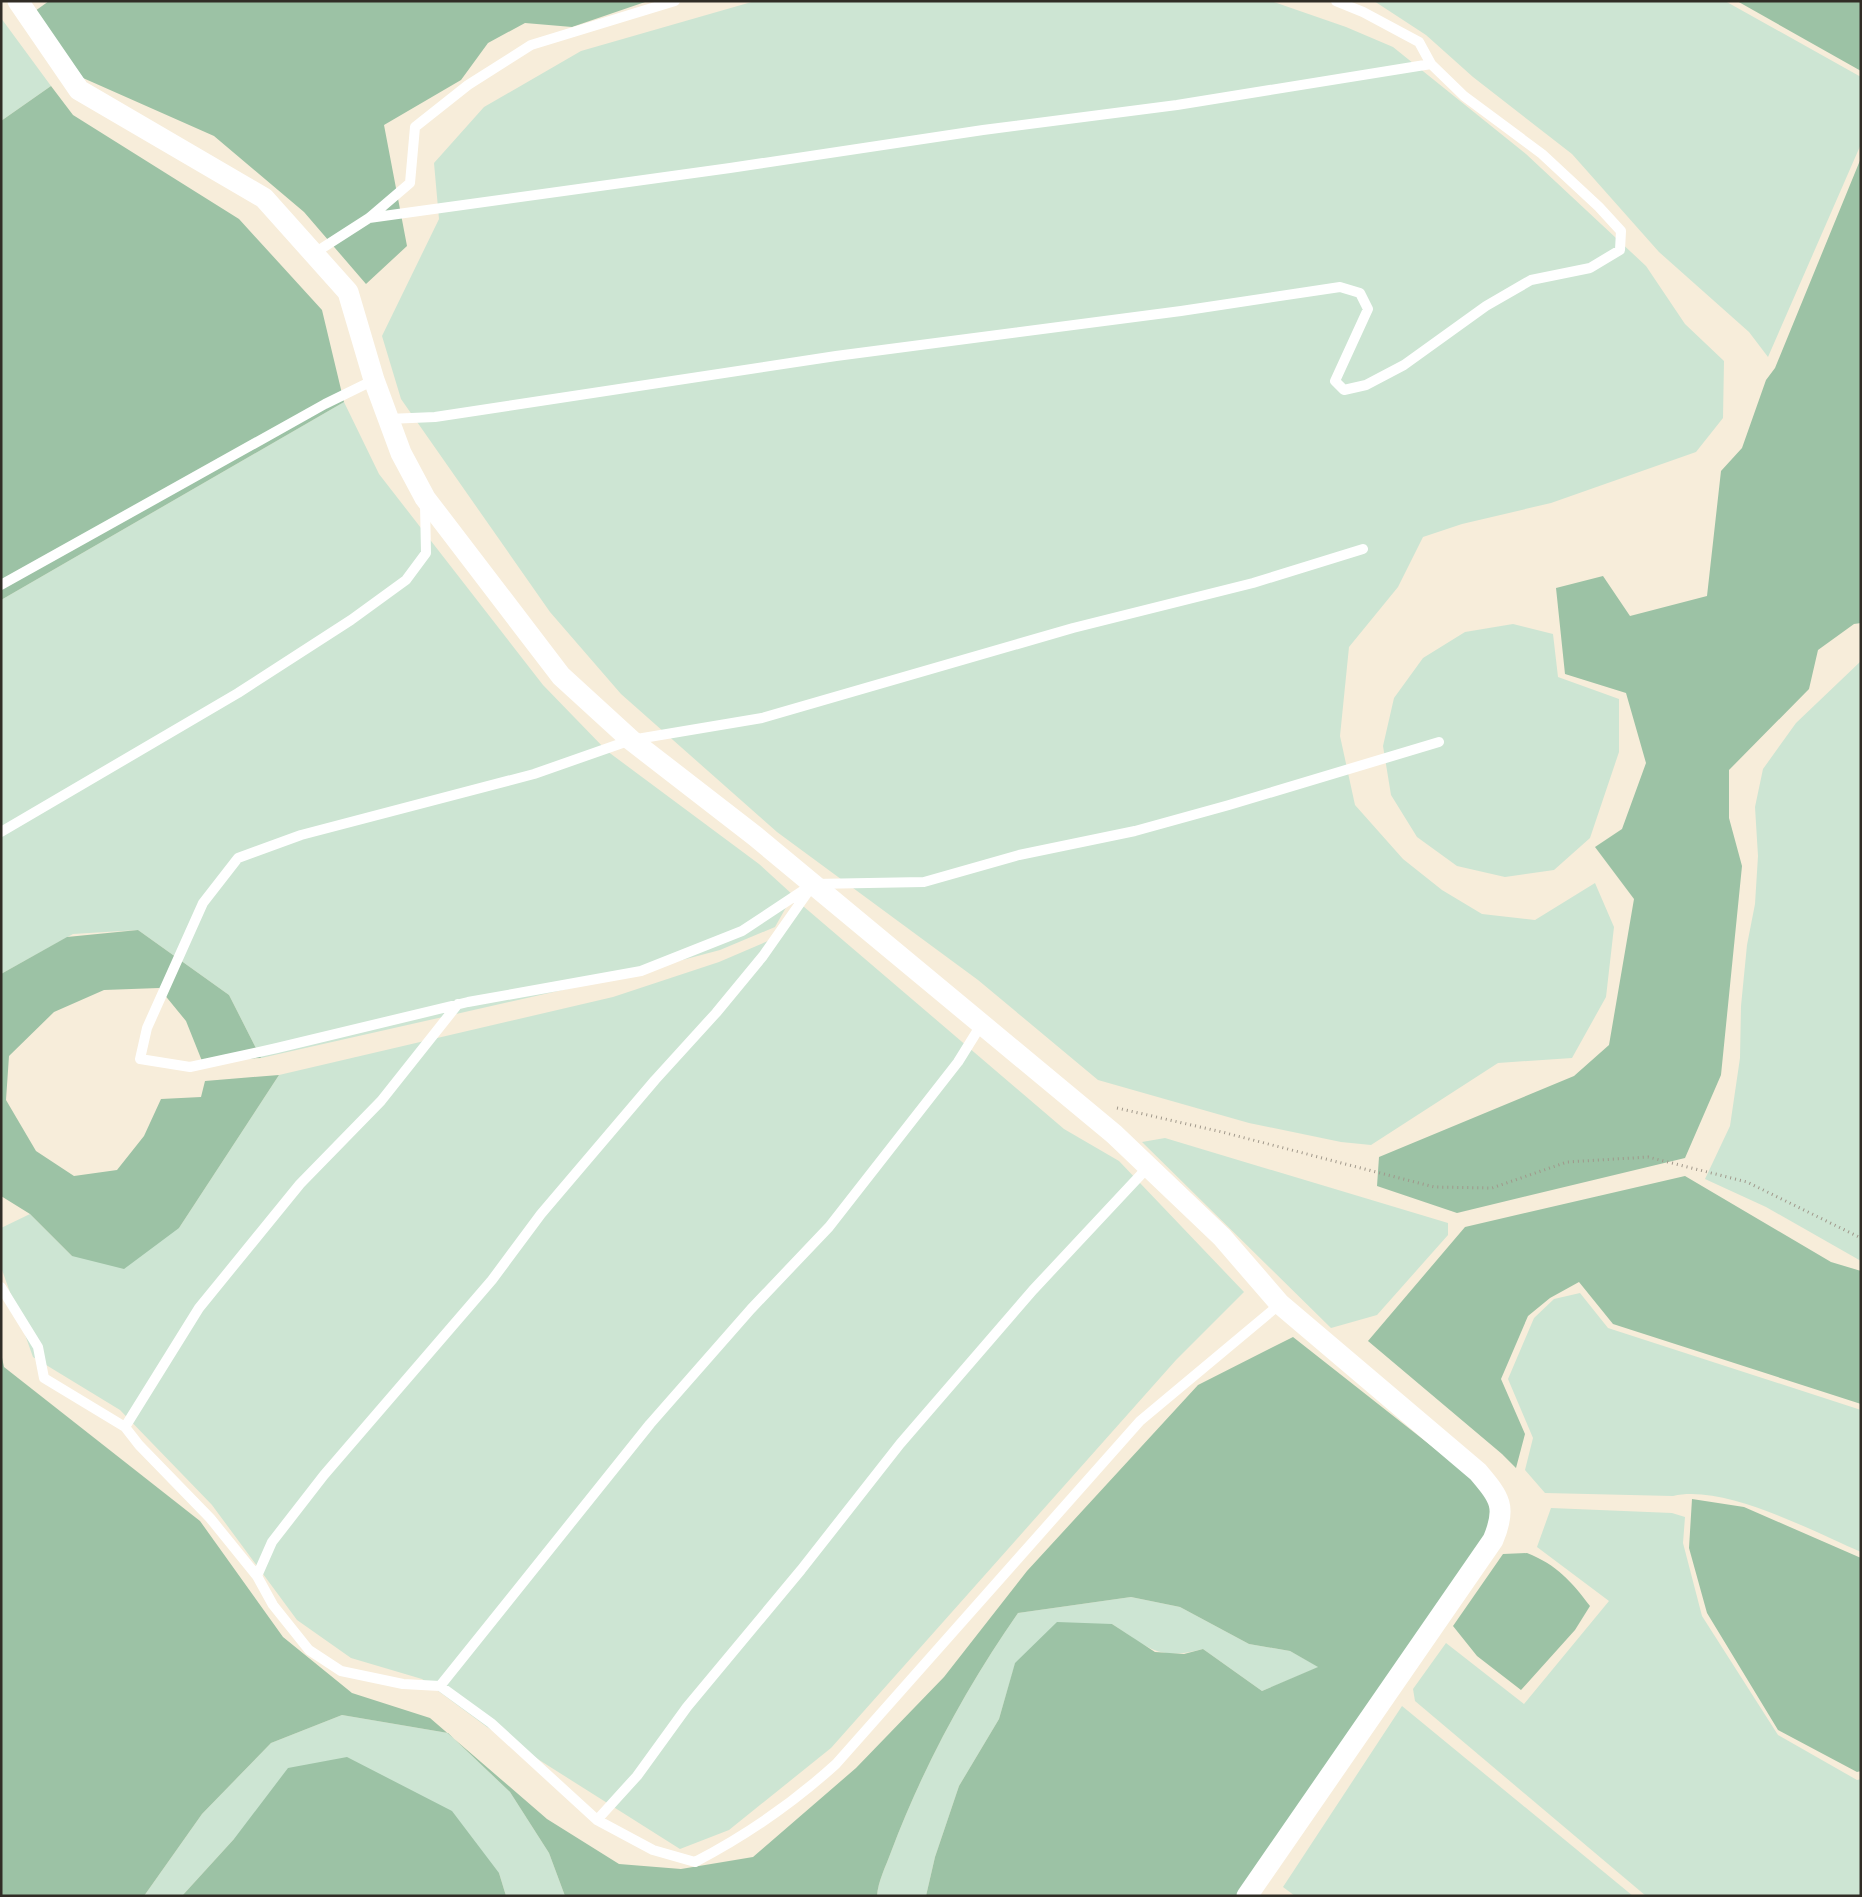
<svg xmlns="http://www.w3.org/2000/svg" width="1862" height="1897" font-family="'Public Sans',sans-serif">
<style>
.green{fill:#cde5d3}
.forest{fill:#9cc2a5}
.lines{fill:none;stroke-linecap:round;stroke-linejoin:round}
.path{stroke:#a0988b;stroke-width:3;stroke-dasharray:1 4;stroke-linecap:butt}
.lane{stroke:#fff;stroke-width:10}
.street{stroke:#fff;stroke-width:21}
</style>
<rect width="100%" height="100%" fill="#f7edda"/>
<!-- green -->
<path class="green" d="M755,1H1271L1346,27L1393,47L1526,154L1646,266L1685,324L1724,361L1723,418L1696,452L1551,503L1462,524L1423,537L1398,587L1349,647L1340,736L1355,805L1403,859L1442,890L1482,914L1535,920L1595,883L1614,927L1606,997L1572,1058L1498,1063L1371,1145L1341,1142L1249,1123L1098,1080L978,980L777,832L621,694L550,612L401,399L382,336L439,219L434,163L484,107L581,51Z
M1374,1H1725L1861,77V144L1768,357L1749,332L1659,252L1572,154L1473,77L1426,35Z
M1,18L51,86L1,121Z
M344,402L379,474L543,685L607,751L759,864L793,895L775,927L720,950L607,980L261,1058L229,995L138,930L73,934L1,974V600Z
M1513,624L1553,634L1558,677L1619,699V752L1590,838L1554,870L1505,877L1457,866L1417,837L1391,795L1383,746L1394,698L1423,658L1465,632Z
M1861,661V1261L1766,1207L1705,1179L1730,1126L1740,1058L1741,1006L1747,945L1755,904L1758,856L1755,807L1763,769L1796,723Z
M803,906L1064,1129L1119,1161L1244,1292L1176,1360L831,1748L729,1830L680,1849L487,1727L422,1679L351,1658L297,1620L212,1505L120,1410L33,1357L1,1267V1228L30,1214L72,1256L179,1228L279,1075L613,997L719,962L775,938Z
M1165,1138L1448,1223V1235L1377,1315L1331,1328L1142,1142Z
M1580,1293L1608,1328L1861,1410V1552C1812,1531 1725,1484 1673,1496L1545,1493L1525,1470L1533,1438L1508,1379L1534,1318L1554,1299Z
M1551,1508L1672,1513L1685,1517L1683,1543L1702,1616L1778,1735L1857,1780L1861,1779V1896H1646L1415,1701L1413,1689L1446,1643L1524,1704L1609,1601L1537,1547Z
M1131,1597L1180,1607L1249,1644L1290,1651L1319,1667L1262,1691L1203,1649C1158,1661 1149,1648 1112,1624L1015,1664L999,1719L959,1786L935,1857L926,1896H877C878,1881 886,1866 891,1852C922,1769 967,1686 1018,1613Z
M1402,1706L1633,1896H1295L1283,1887Z
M342,1715L448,1733L510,1792L549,1853L565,1896H506L499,1873L234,1839L182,1896H144L202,1814L271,1743Z"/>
<!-- forest -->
<path class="forest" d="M49,1H648L572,27L525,23L488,43L461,80L384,125L407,246L366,284L304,212L214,136L83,78L35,11Z
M1737,1H1861V71Z
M51,86L73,115L239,219L322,310L344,402L1,600V121Z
M1861,158V623L1854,624L1818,650L1809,689L1729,770V818L1742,866L1721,1075L1685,1158L1457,1213L1377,1186L1379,1157L1574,1076L1609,1045L1634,899L1595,847L1622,829L1646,763L1626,693L1565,674L1556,588L1603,576L1630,616L1707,596L1721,471L1742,448L1766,380L1775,368Z
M138,930L229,995L261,1058L202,1061L186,1021L159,988L104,990L54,1012L9,1056L6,1100L36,1151L74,1176L117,1170L144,1136L161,1099L201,1097L205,1081L279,1075L179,1228L124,1269L72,1256L30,1214L1,1196V974L67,937Z
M1685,1176L1831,1262L1861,1271V1404L1613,1324L1579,1282L1550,1298L1528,1316L1501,1379L1525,1434L1516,1468L1502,1454L1368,1341L1465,1227Z
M1293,1337L1481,1485L1491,1507L1494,1529L1242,1896H926L935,1857L959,1786L999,1719L1015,1663L1057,1622L1112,1624L1155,1652L1184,1654L1203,1649L1262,1691L1318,1667L1290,1651L1249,1644L1180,1607L1131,1597L1018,1613C967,1686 922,1769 891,1852C886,1866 878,1881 877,1896H565L549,1853L510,1792L448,1733L342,1715L271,1743L202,1814L144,1896H1V1353L4,1367L200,1521L283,1637L352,1693L430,1718L547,1819L619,1864L681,1869L753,1857L856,1768L944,1677L1027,1571L1198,1385Z
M1692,1499L1744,1507L1861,1558V1771L1857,1772L1778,1730L1707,1613L1689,1548Z
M1527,1553C1557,1565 1571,1581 1590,1606L1575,1630L1521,1690L1477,1656L1453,1626L1503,1554Z
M347,1757L452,1811L499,1873L506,1896H182L234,1839L288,1768Z"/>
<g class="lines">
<!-- path -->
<path class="path" d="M1117,1108L1222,1132L1434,1187L1492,1188L1567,1162L1648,1157L1747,1182L1861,1238"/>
<!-- lane -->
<path class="lane" d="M369,218L730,168L983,130L1177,105L1431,64
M313,254L369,218L410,183L415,127L468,85L531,45L675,1
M388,419L435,417L836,356L1181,311L1340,287L1360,293L1368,309L1335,381L1344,390L1366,385L1404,365L1486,306L1531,280L1590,268L1620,250L1621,231L1599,207L1542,154L1464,96L1431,64L1419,42L1363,12L1336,1
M1363,549L1253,583L1073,628L762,718L631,740L534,774L301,835L238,858L203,903L147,1028L140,1059L190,1067L277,1048L468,1002L641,971L742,931L813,884L924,882L1019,855L1135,831L1229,805L1439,742
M1,585L325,404L374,380
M1,832L238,693L351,620L406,580L426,553L425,504
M1,1287L38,1347L44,1378L125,1427L139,1445L210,1518L257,1576L273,1605L309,1650L341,1671L403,1684L440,1686L491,1723L597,1820L653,1850L695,1862C747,1835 793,1803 836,1764L1140,1421L1280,1304
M125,1427L199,1308L300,1184L381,1101L458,1004
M257,1576L272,1542L324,1475L492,1280L541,1214L655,1080L716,1013L763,956L810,889
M440,1686L650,1424L751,1309L829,1227L958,1062L981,1025
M597,1820L637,1776L687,1707L801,1570L900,1444L1033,1290L1149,1166"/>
<!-- street -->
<path class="street" d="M18,1L79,90L264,198L348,292L374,380L401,453L425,498L561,676L631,740L755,836L1114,1134L1222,1237L1280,1304L1478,1472C1500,1498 1507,1507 1493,1540L1247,1896"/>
</g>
<!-- border -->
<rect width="1862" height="1897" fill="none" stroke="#312d26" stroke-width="5"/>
</svg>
